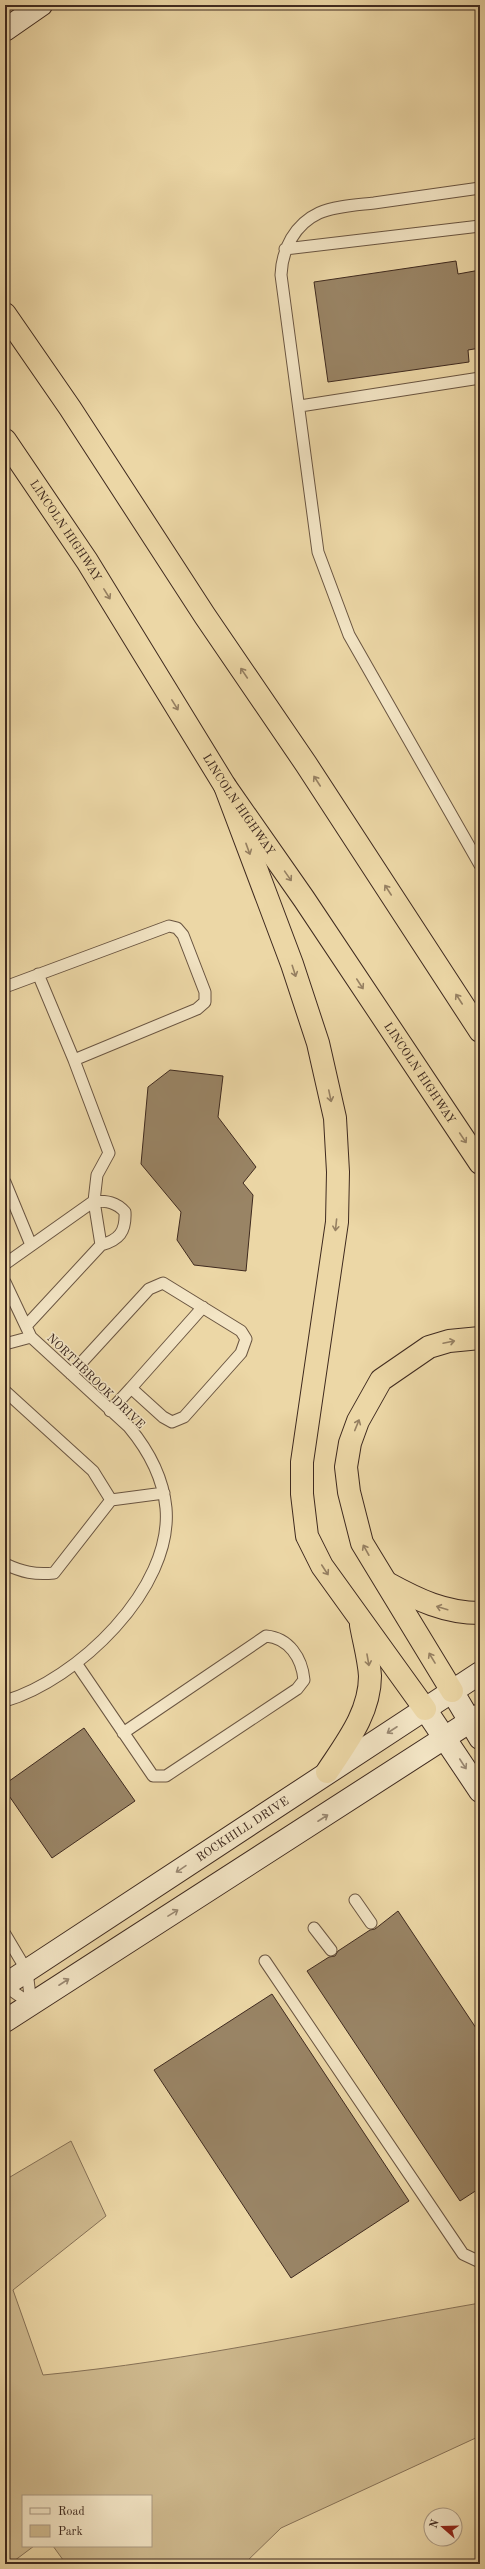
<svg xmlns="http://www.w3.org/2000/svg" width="485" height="2569" font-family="'Old Standard TT',serif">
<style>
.green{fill:#cfba8f;stroke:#877257}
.building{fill:#998465;stroke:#3f2a1f}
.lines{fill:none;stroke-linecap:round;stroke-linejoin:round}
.lane-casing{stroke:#6a5541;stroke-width:13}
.secondary-casing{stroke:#3f2a1f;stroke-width:24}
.highway-casing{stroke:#3f2a1f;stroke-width:24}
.lane{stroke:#f3e5c5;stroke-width:11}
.secondary{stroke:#f3e5c5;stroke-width:22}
.highway{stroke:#ecd7a6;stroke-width:22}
.oneway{stroke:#968062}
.oneway2{stroke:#998872}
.labels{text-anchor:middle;stroke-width:3;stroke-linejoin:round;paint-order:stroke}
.street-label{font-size:12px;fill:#3f2a1f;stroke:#f3e5c5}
</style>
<rect width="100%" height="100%" fill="#ecd7a6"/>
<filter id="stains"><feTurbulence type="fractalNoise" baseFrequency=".005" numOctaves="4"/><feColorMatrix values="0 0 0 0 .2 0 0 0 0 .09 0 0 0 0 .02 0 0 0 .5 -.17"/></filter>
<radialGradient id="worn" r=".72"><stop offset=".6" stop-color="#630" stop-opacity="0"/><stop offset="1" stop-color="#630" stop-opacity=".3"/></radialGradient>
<!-- green -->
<path class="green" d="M71,2141L106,2216L13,2290L43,2375C190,2361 335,2328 480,2303V2436L281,2528L244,2564H66L53,2546H151V2496H23V2546H34L10,2564H5V2180Z"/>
<!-- building -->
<path class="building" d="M456,261L458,274L480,270V348L468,350L469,362L328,382L314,282Z
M170,1070L223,1076L218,1117L256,1167L243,1183L253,1195L246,1271L194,1265L177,1240L181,1212L141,1164L148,1087Z
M84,1728L135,1801L52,1858L5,1790V1784Z
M398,1911L480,2034V2188L460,2201L307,1971L329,1957L335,1956L338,1951L370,1930L375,1929Z
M272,1994L409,2201L291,2278L154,2070Z"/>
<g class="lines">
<defs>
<path id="lane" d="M480,188C445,193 409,198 374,203C357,205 335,206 319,213C295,224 282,249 281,275L318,552L349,635L480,865
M285,249L480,226
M300,406L480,378
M38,974L74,1060
M5,987L169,926L177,928L183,935L205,992V1002L197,1009L74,1060L109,1153L97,1175L94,1201L5,1264
M5,1182L31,1245
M5,1282L31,1337L129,1427C149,1451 163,1477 166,1508C173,1589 77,1680 5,1701
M26,1326L101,1245C119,1240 126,1232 125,1212C116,1202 107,1201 94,1201L101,1245
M5,1344L31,1337
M71,1374L149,1289L163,1283L241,1331L246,1339L241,1353L184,1417L172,1422L163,1417L131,1388L110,1411
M131,1388L203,1307
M5,1391L93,1471L111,1500L164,1493
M5,1564C22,1572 35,1575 54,1573L111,1500
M76,1663L153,1776H166L297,1689L304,1680C302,1658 289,1638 266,1636L123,1733
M355,1900L371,1923
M314,1928L331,1950
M5,1934L27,1971L31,2004
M265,1961L463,2254L480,2262
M5,1986L31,2004"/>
<g id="secondary">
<path d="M5,30L41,5"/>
<path d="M452,1691L480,1738"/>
<path d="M425,1709L480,1791"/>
<path id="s1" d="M5,1985L480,1673"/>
<path d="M5,2021L480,1715"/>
</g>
<g id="highway">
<path d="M5,314L70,408L205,616L306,764L480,1031"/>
<path id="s2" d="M5,440L87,561L225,786L304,899L480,1163"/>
<path d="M225,786L292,964L318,1043L335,1118L338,1172L337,1222L302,1462V1494L307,1536L322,1566L425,1709"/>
<path d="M387,1583C418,1600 445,1613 480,1613"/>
<path d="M452,1691L362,1543L349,1492L346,1467L350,1443L358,1421L381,1380L429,1347L449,1341L480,1338"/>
<path d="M327,1772C346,1743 370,1713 370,1676C369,1659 364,1642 361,1625"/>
</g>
</defs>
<!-- lane casing -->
<use href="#lane" class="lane-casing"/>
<!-- secondary casing -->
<use href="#secondary" class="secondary-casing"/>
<!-- highway casing -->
<use href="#highway" class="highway-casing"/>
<!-- lane -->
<use href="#lane" class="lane"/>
<!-- secondary -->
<use href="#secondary" class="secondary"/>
<!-- highway -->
<use href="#highway" class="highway"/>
</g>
<!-- one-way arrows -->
<defs><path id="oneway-shaft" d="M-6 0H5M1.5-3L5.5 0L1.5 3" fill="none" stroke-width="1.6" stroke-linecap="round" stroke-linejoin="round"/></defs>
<g class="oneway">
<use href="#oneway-shaft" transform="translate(107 594) rotate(58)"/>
<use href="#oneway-shaft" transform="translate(244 673) rotate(-124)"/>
<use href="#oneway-shaft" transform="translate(175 705) rotate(58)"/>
<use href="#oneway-shaft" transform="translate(317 781) rotate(-123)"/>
<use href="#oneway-shaft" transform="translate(248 849) rotate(70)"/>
<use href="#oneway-shaft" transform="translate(288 876) rotate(55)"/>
<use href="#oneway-shaft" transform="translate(388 890) rotate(-123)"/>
<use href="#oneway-shaft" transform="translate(294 971) rotate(72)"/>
<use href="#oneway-shaft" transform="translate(360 984) rotate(57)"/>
<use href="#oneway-shaft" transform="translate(459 999) rotate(-123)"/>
<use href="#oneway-shaft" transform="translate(330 1096) rotate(78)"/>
<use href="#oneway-shaft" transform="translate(463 1138) rotate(56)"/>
<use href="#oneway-shaft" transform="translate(336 1225) rotate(96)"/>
<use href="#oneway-shaft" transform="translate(449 1342) rotate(-12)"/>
<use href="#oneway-shaft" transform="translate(357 1425) rotate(-68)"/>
<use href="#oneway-shaft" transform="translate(366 1550) rotate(-119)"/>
<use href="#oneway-shaft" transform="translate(325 1570) rotate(57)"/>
<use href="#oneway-shaft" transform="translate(442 1608) rotate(-163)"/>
<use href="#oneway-shaft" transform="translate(432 1658) rotate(-121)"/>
<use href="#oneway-shaft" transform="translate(368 1660) rotate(80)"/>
</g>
<g class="oneway2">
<use href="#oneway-shaft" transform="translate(392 1730) rotate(147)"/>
<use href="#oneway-shaft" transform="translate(463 1764) rotate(57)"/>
<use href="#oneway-shaft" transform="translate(323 1818) rotate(-33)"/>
<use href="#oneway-shaft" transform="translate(181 1869) rotate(146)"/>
<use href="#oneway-shaft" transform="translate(173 1913) rotate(-32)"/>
<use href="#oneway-shaft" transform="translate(64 1982) rotate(-33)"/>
</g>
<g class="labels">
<!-- street labels -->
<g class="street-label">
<text dy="4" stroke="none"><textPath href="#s2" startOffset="109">LINCOLN HIGHWAY</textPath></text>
<text dy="4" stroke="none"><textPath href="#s2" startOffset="433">LINCOLN HIGHWAY</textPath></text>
<text dy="4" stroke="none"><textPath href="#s2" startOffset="757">LINCOLN HIGHWAY</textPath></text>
<text transform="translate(96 1381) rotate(44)" y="4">NORTHBROOK DRIVE</text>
<text dy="4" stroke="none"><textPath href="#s1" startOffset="284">ROCKHILL DRIVE</textPath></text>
</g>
</g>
<!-- margin -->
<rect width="485" height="2569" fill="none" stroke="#ecd7a6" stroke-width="20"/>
<rect x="6" y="6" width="473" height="2557" fill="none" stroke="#3f2a1f" stroke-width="2"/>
<rect x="10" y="10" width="465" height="2549" fill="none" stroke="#3f2a1f"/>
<!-- legend -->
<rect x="22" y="2495" width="130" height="52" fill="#f3e5c5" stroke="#ab9a83"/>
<rect x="30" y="2508" width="20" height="6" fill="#f3e5c5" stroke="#ab9a83"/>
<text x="58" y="2515" font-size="12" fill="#3f2a1f">Road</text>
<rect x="30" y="2525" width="20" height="12" fill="#cfba8f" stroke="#ab9a83"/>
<text x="58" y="2535" font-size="12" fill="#3f2a1f">Park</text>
<!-- north arrow -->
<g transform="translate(443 2527) rotate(290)"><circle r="19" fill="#f3e5c5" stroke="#ab9a83"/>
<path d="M0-3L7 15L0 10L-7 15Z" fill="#8f2418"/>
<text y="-6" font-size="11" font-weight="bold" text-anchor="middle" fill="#3f2a1f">N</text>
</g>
<rect width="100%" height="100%" filter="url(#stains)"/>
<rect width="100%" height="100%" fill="url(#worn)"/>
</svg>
